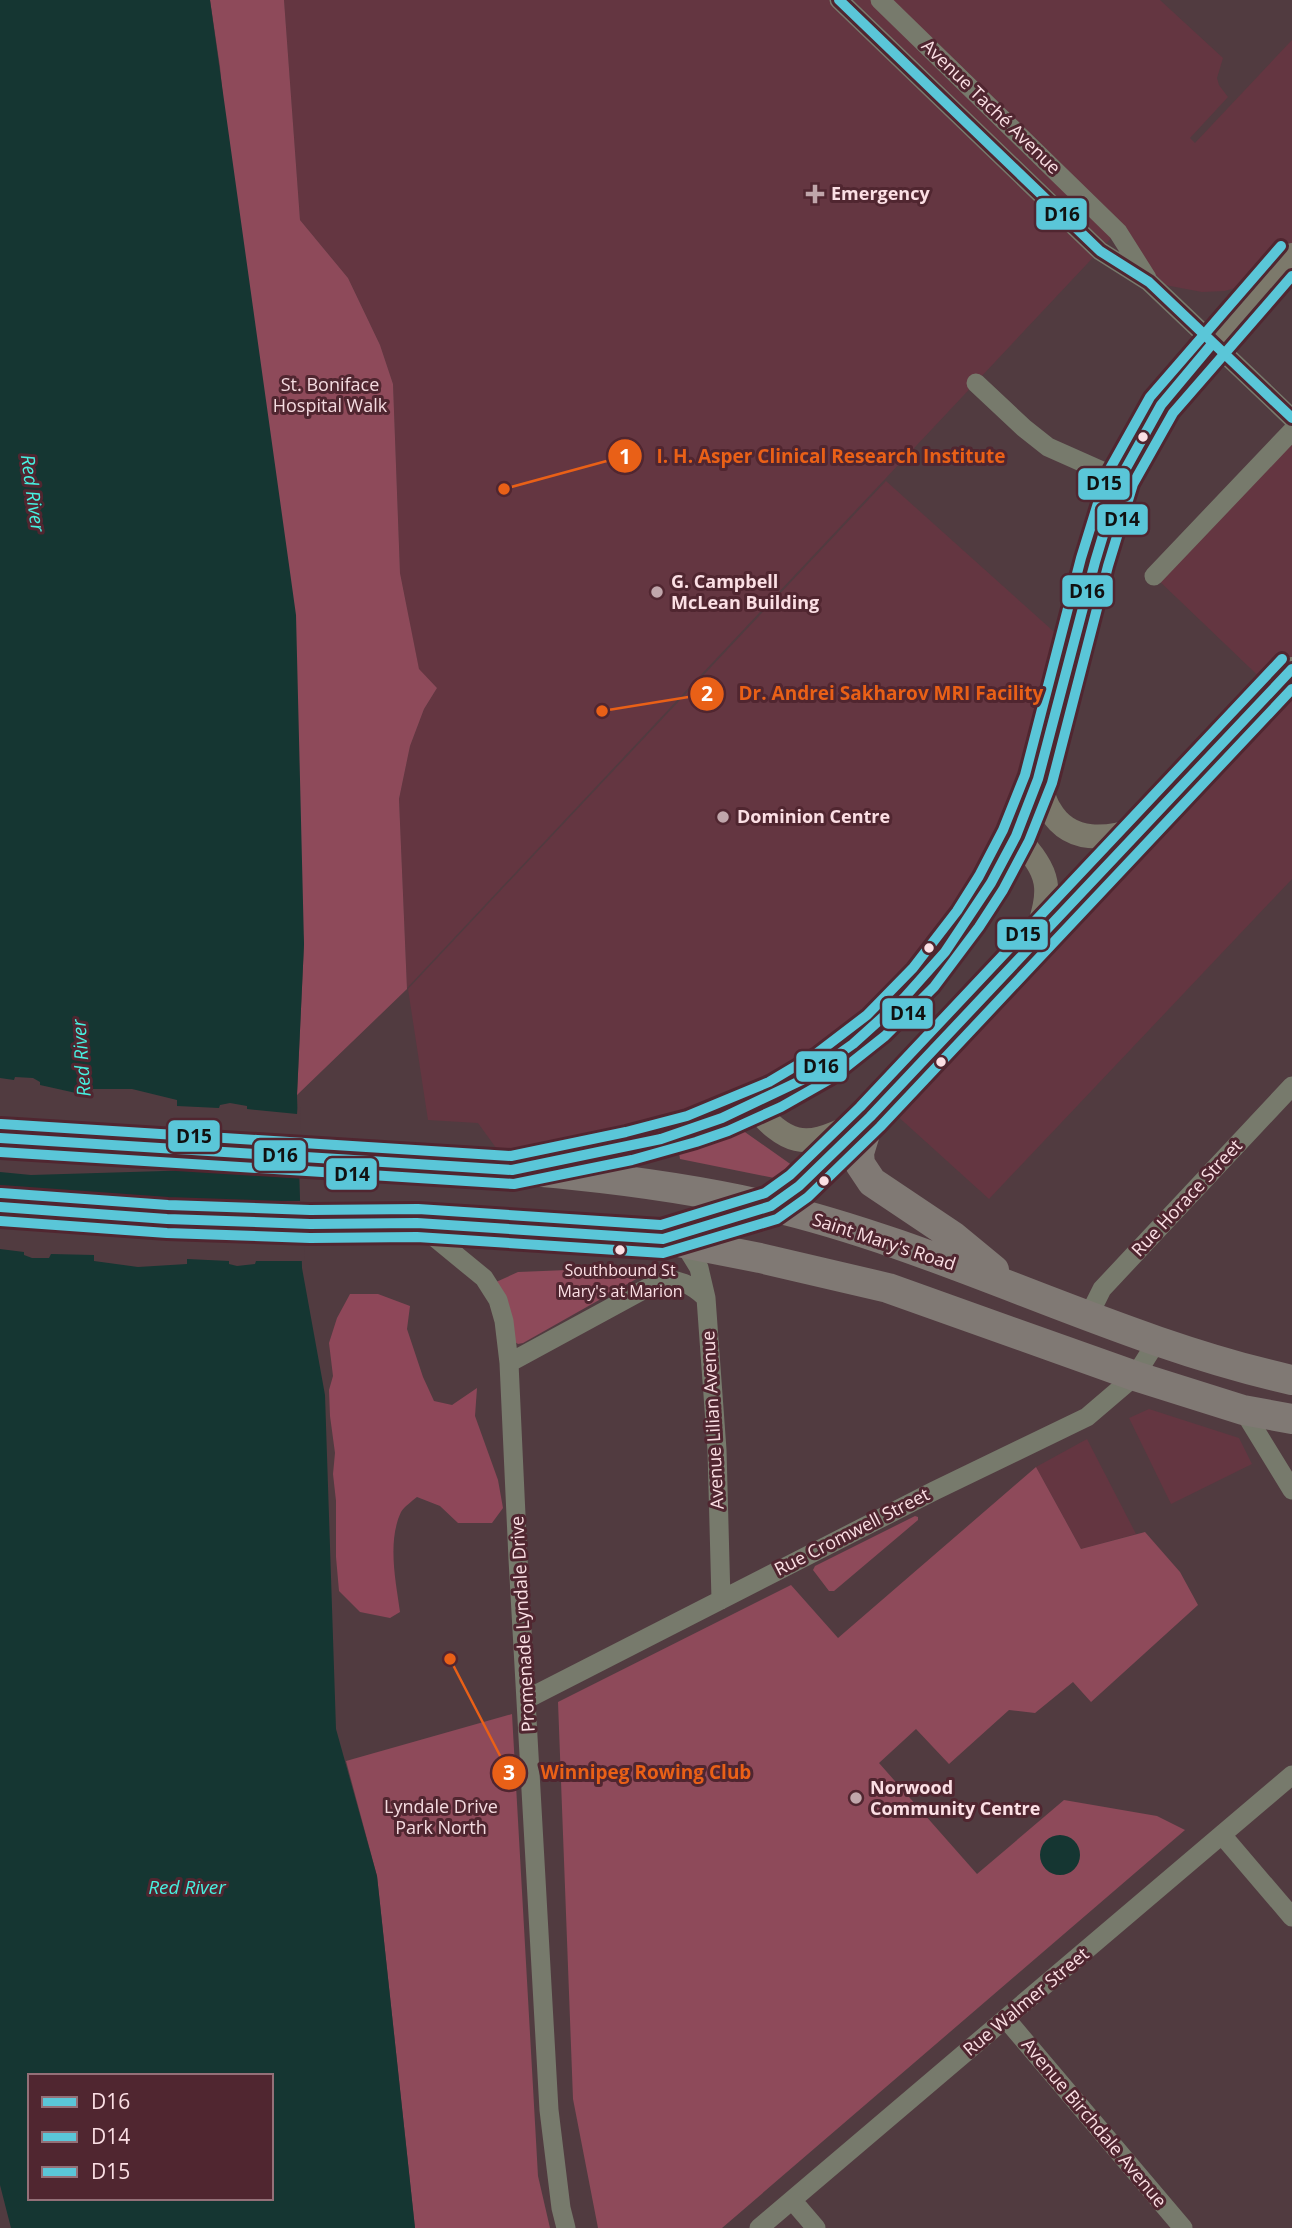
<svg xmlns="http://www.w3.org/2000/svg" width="1292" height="2228" font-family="'Open Sans',sans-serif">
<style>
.built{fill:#643641}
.green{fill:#8e4a5a}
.forest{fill:#8e4759}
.water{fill:#153632;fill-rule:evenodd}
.pier{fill:#513b40}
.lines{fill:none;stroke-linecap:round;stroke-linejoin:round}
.minor{stroke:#777a6c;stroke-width:19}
.major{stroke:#7c796b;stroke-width:24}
.highway{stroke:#807974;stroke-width:30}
.bus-1-casing{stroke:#502630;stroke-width:16}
.bus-2-casing{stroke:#502630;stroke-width:16}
.bus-3-casing{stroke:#502630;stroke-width:16}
.bus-1{stroke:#5ac6d8;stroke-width:10}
.bus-2{stroke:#5ac6d8;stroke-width:10}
.bus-3{stroke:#5ac6d8;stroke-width:10}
.poi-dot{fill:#c0a6ab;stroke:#502630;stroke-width:2.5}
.bus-dot{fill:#fbdfe4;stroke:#502630;stroke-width:2.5}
.labels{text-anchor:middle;stroke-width:6;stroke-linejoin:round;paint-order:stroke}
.bus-label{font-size:16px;fill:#fbdfe4;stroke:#502630}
.street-label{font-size:18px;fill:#fbdfe4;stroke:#502630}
.poi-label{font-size:18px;font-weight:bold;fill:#fbdfe4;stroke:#502630;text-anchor:start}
.park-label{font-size:18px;fill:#f4dbe0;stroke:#502630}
.water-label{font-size:19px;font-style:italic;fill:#47f0e0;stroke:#502630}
.leader{fill:none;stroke:#e96017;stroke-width:2.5}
.callout-dot{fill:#e96017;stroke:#502630;stroke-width:2.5}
.mark-label{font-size:21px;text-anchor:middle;font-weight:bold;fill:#fff}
.callout-label{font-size:19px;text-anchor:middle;font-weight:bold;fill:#e96017;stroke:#502630;stroke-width:6;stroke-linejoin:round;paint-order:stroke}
.line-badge{stroke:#502630;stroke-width:2.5}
.pale-badge-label{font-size:19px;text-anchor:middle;font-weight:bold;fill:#111}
</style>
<rect width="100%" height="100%" fill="#513b40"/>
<!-- built -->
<path class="built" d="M284,0H1160L1223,58L1217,78L1219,85L1228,97L1190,138L1195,143L1292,40V253L1247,284L1225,291L1202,292L1149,282L1117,232L407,988L399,799L410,746L424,709L437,688L419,670L400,573L393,384L380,345L348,278L300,220Z
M1292,431V879L989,1199L883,1103L1272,689L1154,576Z
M886,481L1072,648L1038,779L945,952L775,1094L512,1170L478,1123L428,1120L408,989Z
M1149,1409L1239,1438L1252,1464L1171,1504L1129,1418Z
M1087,1439L1136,1534L1081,1549L1036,1467Z"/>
<!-- green -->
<path class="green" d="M210,0H284L300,220L348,278L380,345L393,384L400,573L419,669L437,688L424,709L410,746L399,799L407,989L297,1095L304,944L220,67Z
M742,1130L796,1168L784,1180L680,1159L679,1153Z
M617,1268V1278H638L523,1343L518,1344L515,1342L496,1282L518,1272Z
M1036,1467L1081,1549L1145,1532L1180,1572L1198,1605L1091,1702L1073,1682L1035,1713L1009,1710L949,1764L916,1729L879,1763L977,1874L1064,1800L1157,1816L1185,1830L722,2228H598L573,2099L558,1702L791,1585L838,1638Z
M915,1516L918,1517V1520L834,1591H829L813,1570L815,1566Z
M512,1714L538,2176L550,2228H415L377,1876L346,1761Z"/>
<!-- forest -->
<path class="forest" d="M350,1294H378L410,1306L407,1329L423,1377L434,1401L452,1405L477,1388L475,1416L498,1480L503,1508L492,1523H458L440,1506L417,1497C412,1501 404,1507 401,1512C387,1542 396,1582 400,1612L390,1618L360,1612L339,1591L336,1557V1501L333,1474L335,1453L330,1416L329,1390L333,1376L329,1343L337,1318Z"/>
<!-- water -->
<path class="water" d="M0,0H210L296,615L304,944L297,1095L302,1268L325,1395L336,1729L377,1876L415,2228H11L0,2185ZM30,2076H271V2198H30Z
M1040 1855a20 20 0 1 1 40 0a20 20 0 1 1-40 0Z"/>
<!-- pier -->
<path class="pier" d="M15,1077L33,1078L40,1082V1085L85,1095L87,1089H132L177,1100V1106L219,1108L220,1105L230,1103L247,1106V1109L297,1114L298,1107H300L303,1174L231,1169L31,1175L0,1172V1078L14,1080Z
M0,1189L71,1196L200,1201H303L305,1261H256L255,1264L237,1266L229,1264V1261L187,1259V1264L138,1267L94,1261V1255L51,1254L49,1258H32L24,1255V1252L0,1249Z"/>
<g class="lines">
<!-- minor -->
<path class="minor" d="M839,0L1100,251L1149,282L1292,418
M880,0L1118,232L1147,278
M976,383L1024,428L1048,447L1120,479
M1154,576L1292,431
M417,1223L484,1278L498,1300L504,1321L509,1363L518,1559L549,2110L561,2208L566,2228
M685,1245L699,1268L706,1298L717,1450L721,1600
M1089,1315L1102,1289L1292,1086
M509,1363L658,1282C678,1277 692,1285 706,1298
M1243,1410L1292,1490
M527,1699L934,1491L1087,1417L1135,1376L1157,1341
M1222,1835L1292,1917
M1006,2019L1183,2228
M792,2200L816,2228
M759,2228L1292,1775"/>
<!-- major -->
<path class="major" d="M1038,779C1042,789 1044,801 1050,810C1070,845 1109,839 1141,828
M1016,836C1052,875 1052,887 1036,937
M752,1105C787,1144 803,1150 851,1126
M533,1165C576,1157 621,1151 663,1138C850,1084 972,960 1038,779L1110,508L1133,452L1161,405L1292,255
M664,1239L771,1206L799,1186L883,1103L1292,669"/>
<!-- highway -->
<path class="highway" d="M870,1117L859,1153L860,1164L872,1182L954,1237L994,1270
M0,1138C124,1145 248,1153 372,1160C505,1168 638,1176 768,1206C948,1248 1112,1340 1292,1380
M0,1207L167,1219L310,1224L417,1223L663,1239L760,1258L888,1288L1135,1376L1243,1410L1292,1419"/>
<defs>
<path id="bus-1" d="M839,0L1100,251L1149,282L1292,418
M0,1138L512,1170L661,1139L722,1118L802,1080L853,1044L904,998L945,952L991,883L1016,836L1038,779L1095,562L1120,479L1161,405L1212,344
M0,1207L167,1219L310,1224L417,1223L663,1239L771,1206L799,1186L870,1117L1292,669"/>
<path id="bus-2" d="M0,1152L514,1184L632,1160L696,1142L728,1131L781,1107L832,1078L885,1036L934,987L979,927L1003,890L1029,841L1052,783L1108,566L1133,484L1173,413L1292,276
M0,1221L167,1233L310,1238L417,1237L663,1253L777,1219L808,1197L880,1127L1292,689"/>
<path id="bus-3" d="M1,1124L511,1156L626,1132L687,1116L769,1082L816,1054L867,1015L913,968L957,911L979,876L1003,830L1025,775L1081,558L1107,474L1150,397L1281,246
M1,1193L168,1205L310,1210L418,1209L661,1225L765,1193L790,1175L860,1107L1282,659"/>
</defs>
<!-- bus-1 casing -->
<use href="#bus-1" class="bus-1-casing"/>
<!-- bus-2 casing -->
<use href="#bus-2" class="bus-2-casing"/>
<!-- bus-3 casing -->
<use href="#bus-3" class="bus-3-casing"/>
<!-- bus-1 -->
<use href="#bus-1" class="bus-1"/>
<!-- bus-2 -->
<use href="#bus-2" class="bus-2"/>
<!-- bus-3 -->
<use href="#bus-3" class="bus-3"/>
</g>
<!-- markers -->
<g class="poi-dot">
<path d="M811.5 183.5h7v7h7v7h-7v7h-7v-7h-7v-7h7z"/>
<circle cx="657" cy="592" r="7"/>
<circle cx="723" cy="817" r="7"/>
<circle cx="856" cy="1798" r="7"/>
</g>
<g class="bus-dot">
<circle cx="1143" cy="437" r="6"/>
<circle cx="929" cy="948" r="6"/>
<circle cx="941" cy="1062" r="6"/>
<circle cx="824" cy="1181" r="6"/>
<circle cx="620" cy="1250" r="6"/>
</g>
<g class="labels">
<!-- bus labels -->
<g class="bus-label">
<text x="620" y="1276">Southbound St<tspan x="620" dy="21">Mary's at Marion</tspan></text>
</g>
<!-- street labels -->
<g class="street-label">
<text transform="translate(991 107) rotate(44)" y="6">Avenue Taché Avenue</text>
<text transform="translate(1187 1198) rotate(-47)" y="6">Rue Horace Street</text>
<text transform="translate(884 1242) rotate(18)" y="6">Saint Mary's Road</text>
<text transform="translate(713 1420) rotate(-93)" y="6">Avenue Lilian Avenue</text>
<text transform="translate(852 1532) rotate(-27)" y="6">Rue Cromwell Street</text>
<text transform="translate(523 1624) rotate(-93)" y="6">Promenade Lyndale Drive</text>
<text transform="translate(1026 2002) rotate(-40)" y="6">Rue Walmer Street</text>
<text transform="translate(1094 2123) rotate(50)" y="6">Avenue Birchdale Avenue</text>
</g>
<!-- poi labels -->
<g class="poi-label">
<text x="831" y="200">Emergency</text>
<text x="671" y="588">G. Campbell<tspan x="671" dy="21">McLean Building</tspan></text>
<text x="737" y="823">Dominion Centre</text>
<text x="870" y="1794">Norwood<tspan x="870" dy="21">Community Centre</tspan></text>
</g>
<!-- park labels -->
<g class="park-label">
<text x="330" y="391">St. Boniface<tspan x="330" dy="21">Hospital Walk</tspan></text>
<text x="441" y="1813">Lyndale Drive<tspan x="441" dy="21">Park North</tspan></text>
</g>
<!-- water labels -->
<g class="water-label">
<text transform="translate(33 493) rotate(82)" y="7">Red River</text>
<text transform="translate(81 1058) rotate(-94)" y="7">Red River</text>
<text x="187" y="1894">Red River</text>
</g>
</g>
<!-- callouts -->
<path class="leader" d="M504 489L625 456M602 711L707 694M450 1659L509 1773"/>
<g class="callout-dot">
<circle cx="504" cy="489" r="7"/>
<circle cx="602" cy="711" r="7"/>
<circle cx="450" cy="1659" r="7"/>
<circle cx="625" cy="456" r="18"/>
<circle cx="707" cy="694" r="18"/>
<circle cx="509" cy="1773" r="18"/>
</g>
<g class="mark-label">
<text x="625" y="464">1</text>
<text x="707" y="701">2</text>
<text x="509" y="1780">3</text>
</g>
<g class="callout-label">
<text x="831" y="463">I. H. Asper Clinical Research Institute</text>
<text x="891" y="700">Dr. Andrei Sakharov MRI Facility</text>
<text x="646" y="1779">Winnipeg Rowing Club</text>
</g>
<g class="line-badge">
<rect x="1035" y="197" width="53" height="34" rx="7" fill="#5ac6d8"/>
<rect x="1077" y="467" width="54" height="34" rx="7" fill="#5ac6d8"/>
<rect x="1096" y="503" width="53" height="33" rx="7" fill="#5ac6d8"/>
<rect x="1061" y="574" width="53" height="34" rx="7" fill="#5ac6d8"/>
<rect x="996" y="918" width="53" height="33" rx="7" fill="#5ac6d8"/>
<rect x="881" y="997" width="53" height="33" rx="7" fill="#5ac6d8"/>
<rect x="795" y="1050" width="53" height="33" rx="7" fill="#5ac6d8"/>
<rect x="167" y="1119" width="54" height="34" rx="7" fill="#5ac6d8"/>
<rect x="253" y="1139" width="54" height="33" rx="7" fill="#5ac6d8"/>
<rect x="325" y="1157" width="53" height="34" rx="7" fill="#5ac6d8"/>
</g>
<g class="pale-badge-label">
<text x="1062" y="221">D16</text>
<text x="1104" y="490">D15</text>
<text x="1122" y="526">D14</text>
<text x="1087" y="598">D16</text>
<text x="1023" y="941">D15</text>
<text x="908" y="1020">D14</text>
<text x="821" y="1073">D16</text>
<text x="194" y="1143">D15</text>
<text x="280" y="1162">D16</text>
<text x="352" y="1181">D14</text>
</g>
<!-- legend -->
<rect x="28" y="2074" width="245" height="126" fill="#502630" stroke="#947078" stroke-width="2"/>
<rect x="42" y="2097" width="35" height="10" fill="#5ac6d8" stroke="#947078" stroke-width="2"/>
<text x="91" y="2109" font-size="21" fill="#fbdfe4">D16</text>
<rect x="42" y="2132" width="35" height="10" fill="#5ac6d8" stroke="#947078" stroke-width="2"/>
<text x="91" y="2144" font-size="21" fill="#fbdfe4">D14</text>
<rect x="42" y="2167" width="35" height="10" fill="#5ac6d8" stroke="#947078" stroke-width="2"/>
<text x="91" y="2179" font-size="21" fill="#fbdfe4">D15</text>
</svg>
